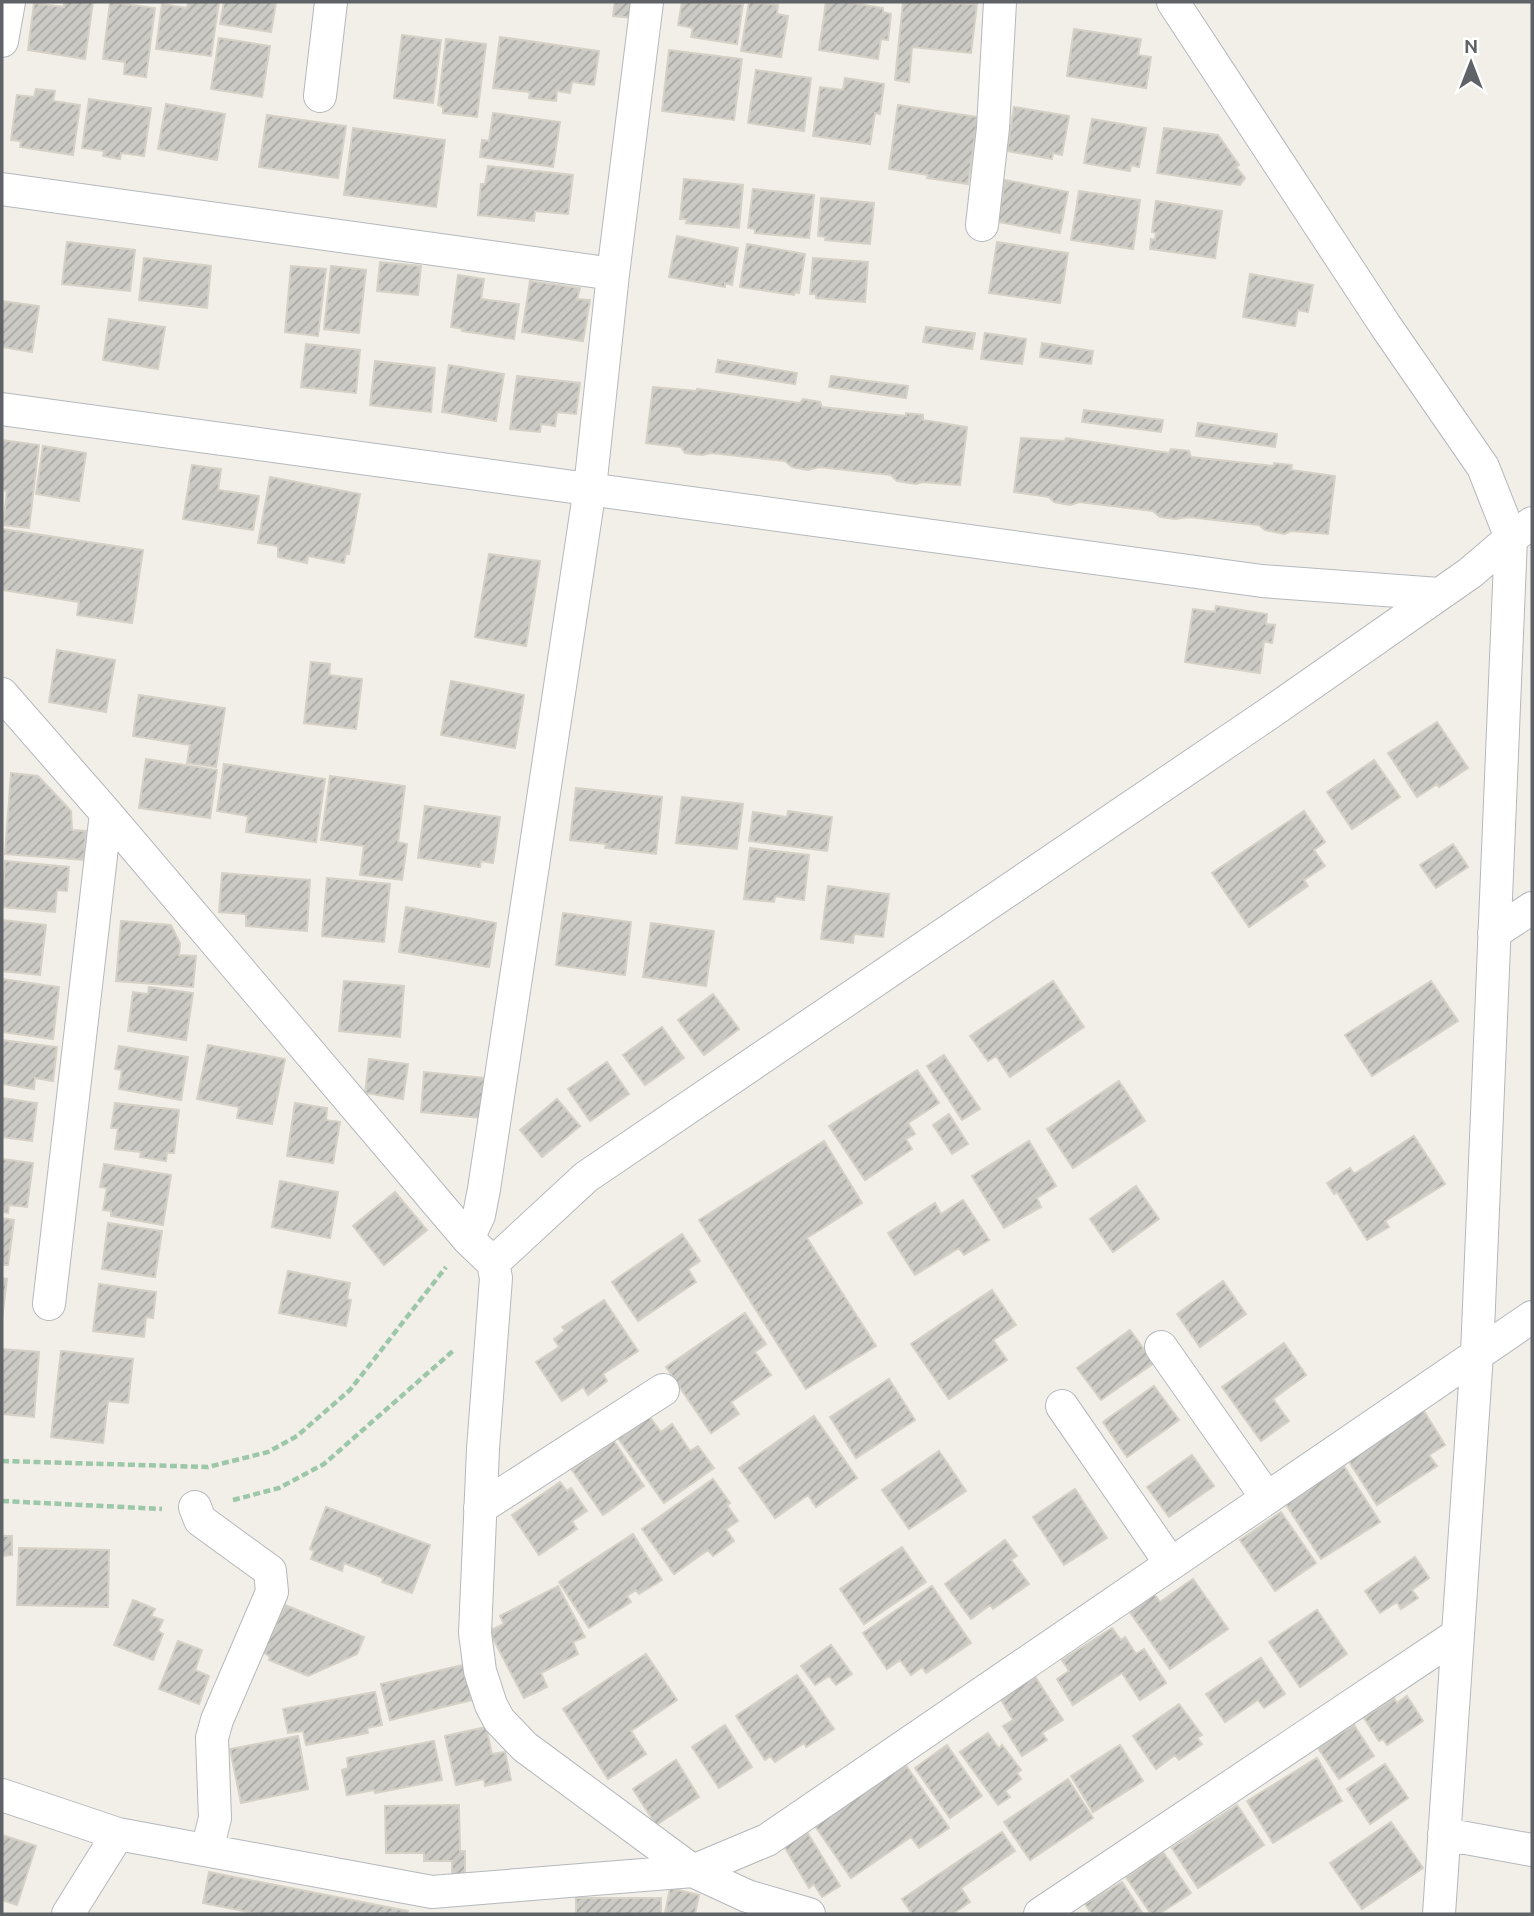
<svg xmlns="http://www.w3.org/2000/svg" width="1534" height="1916" font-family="Ubuntu,sans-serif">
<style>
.building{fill:url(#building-hatch);stroke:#d6d1c6;stroke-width:2}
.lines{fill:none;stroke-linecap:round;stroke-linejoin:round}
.minor-casing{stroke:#b5b8bc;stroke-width:34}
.path{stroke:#9cc7a9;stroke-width:4.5;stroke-dasharray:7 3.5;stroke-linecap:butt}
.minor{stroke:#fff;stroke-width:32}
</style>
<defs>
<pattern id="building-hatch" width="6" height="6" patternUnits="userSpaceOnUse" patternTransform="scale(1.75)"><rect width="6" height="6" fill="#cccac5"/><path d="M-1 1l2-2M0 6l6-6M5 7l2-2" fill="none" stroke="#a9a8a4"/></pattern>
</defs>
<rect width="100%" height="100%" fill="#f1efe8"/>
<!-- building -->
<path class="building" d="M64,2H93L85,59L28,50L34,3L64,7Z
M110,2L155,8L146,77L124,74L125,62L103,59Z
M188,2H219L211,56L156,49L162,4L187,8Z
M224,2H276L271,32L220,24Z
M615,2H637L634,18L613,16Z
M682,2L743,4L737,44L691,37L693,28L678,25Z
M749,2L778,5L777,14L788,16L781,57L741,51Z
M826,2H846L883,8V12L891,14L888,40L881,39L878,59L819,50Z
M903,2L977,4L971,53L912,47L909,82L895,80Z
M1074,29L1141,39L1138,55L1151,57L1146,88L1067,76Z
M402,35L441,40L433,103L394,98Z
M500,37L599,51L594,85L572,82L570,93L557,91L556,101L529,98L530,92L493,88Z
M219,38L270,46L262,97L211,89Z
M446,39L486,44L477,117L443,113V107L438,105Z
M669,50L742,59L734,120L662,111Z
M756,70L811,78L804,131L748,123Z
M845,78L884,84L880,114L875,113L870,144L813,136L820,87L843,90Z
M36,89L55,91L53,101L80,105L73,155L20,147L21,141L11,140L17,95L34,97Z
M89,99L151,108L144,156L121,153L120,159L103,156L104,151L82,148Z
M166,104L225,114L217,160L158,149Z
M898,105L978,117L968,184L927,178L928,175L889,169Z
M1014,107L1069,116L1062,155L1053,153L1052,159L1007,151Z
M493,113L560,122L553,167L480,157L482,140L489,141Z
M267,115L346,126L338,178L259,167Z
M1092,119L1146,128L1139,167L1131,165L1130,171L1084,163Z
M353,128L445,140L436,207L344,195Z
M1164,128L1218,135L1239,165L1236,167L1245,178L1240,185L1157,173Z
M488,166L573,175L568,214L535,211L534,221L478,215L481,184H485Z
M684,179L743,185L739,228L686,223L687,219H680Z
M1005,180L1068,192L1060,233L998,222Z
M753,189L814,195L809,238L755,233V229L748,228Z
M1079,191L1140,200L1133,249L1071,240Z
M821,198L874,203L870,244L825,240L826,237L818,236Z
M1156,201L1222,211L1215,258L1150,249L1151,239L1155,240L1156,233L1152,232Z
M677,236L738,248L732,285L725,283V287L669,277Z
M67,242L135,250L130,291L62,284Z
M997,242L1068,253L1060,303L989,293Z
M747,244L805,254L799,293L795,292L794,295L740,287Z
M144,258L211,266L207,308L139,300Z
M813,258L868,262L865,302L816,298V294H810Z
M380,262L421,266L418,295L377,291Z
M291,266L326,269L318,336L285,332Z
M331,266L366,270L359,333L324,329Z
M1250,274L1313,285L1308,312L1298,310L1295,326L1243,317Z
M458,275L484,279L481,299L519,304L514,339L462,331L463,329L451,327Z
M530,281L580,288L577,299L590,300L583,341L522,332Z
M2,301L39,306L32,352L2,347Z
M109,319L165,327L158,369L103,360Z
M926,327L975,333L972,349L923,342Z
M985,333L1026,339L1022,364L981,359Z
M1042,343L1093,351L1091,364L1040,357Z
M306,344L360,350L356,393L301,387Z
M718,360L797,373L795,384L716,372Z
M375,361L435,368L431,412L370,405Z
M449,365L504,374L496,421L442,412Z
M517,376L580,383L576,414L557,412L555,426L541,424L540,432L510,429Z
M831,376L908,386L906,398L829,387Z
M653,387L697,391V389L800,403L803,399L820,402L822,407L906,416V413L923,415V420L967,427L960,485L922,482L916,484L897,481L891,475L819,467L808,470L792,467L785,461L711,453L702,455L685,453L681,447L646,443Z
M1084,410L1163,420L1161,432L1082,422Z
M1198,423L1277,434L1275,447L1196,436Z
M1021,438L1065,441L1066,438L1169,453L1171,449L1189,451L1191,457L1274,466V463L1292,465L1291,470L1335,476L1328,534L1291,531L1284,534L1265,530L1259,525L1188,517L1176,519L1160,517L1153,511L1079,502L1070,505L1054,502L1049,497L1014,492Z
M2,440L39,445L29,528L3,525L7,491L2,490Z
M43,446L86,453L79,501L36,494Z
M192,465L221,469L218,490L259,496L253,530L183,519Z
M270,477L360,494L349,554H346L344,563L308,556L307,563L278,557V546L258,543Z
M2,529L143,550L132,623L77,615L79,602L2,590Z
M489,554L540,561L526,646L475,637Z
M1216,606L1267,614L1266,624L1275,625L1272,643L1264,641L1260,673L1185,662L1193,609L1215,612Z
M57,650L115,660L106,712L49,702Z
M311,662L330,664L329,675L362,679L356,729L304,723Z
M451,681L524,695L515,748L441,735Z
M139,695L225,708L216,767L187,763L190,745L133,736Z
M1437,722L1468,768L1439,787L1437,784L1417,797L1388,753Z
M146,759L217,770L210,818L139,808Z
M1374,760L1400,797L1352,829L1327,792Z
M224,764L325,779L316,842L246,832L248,816L217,811Z
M11,773L38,776L71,811L72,830L86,831L84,860L5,854Z
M330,776L405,786L398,842L407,844L402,880L360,875L364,846L321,840Z
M576,788L662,797L656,854L605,848L606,844L570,840Z
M682,797L743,804L737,849L676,843Z
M425,806L500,817L493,863L481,861L480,867L418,858Z
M788,811L832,817L827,851L749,841L753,812L787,817Z
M1304,811L1325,842L1314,850L1325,866L1304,880L1308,886L1249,927L1212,873Z
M1453,844L1468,867L1436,888L1420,865Z
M750,848L809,855L804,900L775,896L774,902L744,899Z
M5,861L69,867L67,891L57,890L55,912L2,907Z
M222,873L310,880L307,931L246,926V914L219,912Z
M327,878L390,884L384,942L322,936Z
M828,886L889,894L883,937L854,934L853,943L821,939Z
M406,907L496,923L489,967L399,952Z
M563,913L631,922L625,975L556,965Z
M2,920L46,925L40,975L2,971Z
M121,921L171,925L180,944L179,955L196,956L193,987L116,981Z
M651,923L714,931L706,986L643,977Z
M2,979L59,987L53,1039L2,1032Z
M344,981L404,986L400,1037L339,1031Z
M1053,981L1084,1027L1010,1077L996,1056L988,1061L970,1036Z
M1431,981L1458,1021L1372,1076L1345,1035Z
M149,987L193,993L186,1040L128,1031L133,992L148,994Z
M713,994L739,1029L704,1055L678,1020Z
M662,1027L684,1058L645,1085L623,1055Z
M2,1040L57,1047L53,1081L35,1078L34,1089L2,1084Z
M208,1045L285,1059L272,1124L237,1118L239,1107L197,1099Z
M119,1046L188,1057L181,1100L119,1089L122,1070L115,1069Z
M944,1055L980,1109L962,1120L927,1066Z
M369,1059L408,1064L403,1099L365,1093Z
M607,1062L629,1094L590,1121L568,1089Z
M917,1070L939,1103L908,1123L915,1134L906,1139L912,1149L865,1180L829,1126Z
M424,1072L484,1078L481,1118L421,1112Z
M1119,1081L1145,1121L1073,1168L1047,1129Z
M2,1098L37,1103L32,1141L2,1137Z
M557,1099L580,1126L542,1157L520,1130Z
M115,1103L179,1110L174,1153H167L166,1161L140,1157L141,1152L115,1149L118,1128H111Z
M295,1103L327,1108L326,1120L340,1122L333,1163L287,1156Z
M949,1114L968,1144L952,1154L933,1125Z
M1414,1136L1445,1184L1385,1221L1389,1227L1367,1240L1337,1192L1334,1194L1327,1183L1350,1168L1354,1174Z
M824,1141L862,1203L807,1238L876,1346L806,1389L699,1220Z
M1029,1141L1056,1186L1037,1198L1041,1207L1004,1228L972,1176Z
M2,1159L33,1163L27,1207L9,1205L8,1213L2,1212Z
M104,1164L171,1175L163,1225L111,1216V1211L103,1210L107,1188L100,1187Z
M280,1181L338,1192L330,1238L272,1227Z
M1136,1186L1159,1219L1113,1252L1090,1219Z
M395,1192L427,1230L384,1265L353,1226Z
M963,1200L989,1240L964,1255L959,1248L915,1275L888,1233L935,1203L941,1214Z
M2,1218L14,1220L8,1265H2Z
M108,1223L162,1231L155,1277L102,1269Z
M682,1234L700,1261L688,1269L696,1282L638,1321L612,1282Z
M288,1271L350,1283L347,1299L351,1300L346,1326L279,1313Z
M2,1278L7,1279L2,1319Z
M1223,1281L1246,1314L1200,1347L1177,1314Z
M99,1284L156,1292L153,1318L146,1317L144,1337L93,1331Z
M992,1290L1016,1325L993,1340L1007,1360L949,1399L911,1344Z
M604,1300L638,1351L603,1374L607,1381L588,1395L583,1387L562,1401L536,1362L559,1347L554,1339L565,1331L562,1327Z
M745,1313L766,1344L755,1352L771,1375L731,1402L739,1414L711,1433L666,1367Z
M1130,1330L1154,1363L1101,1400L1077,1368Z
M1284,1343L1306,1375L1273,1399L1289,1421L1261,1441L1222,1387Z
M2,1349L39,1352L34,1417L3,1414Z
M61,1351L133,1359L128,1403L108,1401L103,1443L51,1437Z
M889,1379L915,1420L856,1458L830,1417Z
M1154,1386L1179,1420L1127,1457L1103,1422Z
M1422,1408L1445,1445L1429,1455L1437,1466L1377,1505L1346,1457Z
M649,1416L661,1432L672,1424L690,1451L698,1446L714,1468L664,1503L618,1438Z
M814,1416L857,1478L816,1507L808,1495L775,1518L739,1468Z
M614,1441L644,1486L603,1515L572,1470Z
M939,1451L966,1491L909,1529L882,1490Z
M1192,1455L1214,1486L1169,1517L1147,1487Z
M1344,1466L1380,1522L1321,1559L1285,1503Z
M713,1479L730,1503L727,1505L738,1521L726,1529L734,1541L713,1556L708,1550L674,1574L642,1529Z
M560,1482L567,1491L571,1488L587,1511L572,1521L577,1529L539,1555L512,1515Z
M1075,1489L1107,1538L1064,1565L1033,1517Z
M326,1507L430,1545L412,1593L382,1582L383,1578L344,1563L342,1571L311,1559L314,1551L310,1549Z
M1281,1512L1316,1563L1275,1591L1240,1540Z
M633,1534L662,1580L639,1594L636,1590L627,1596L631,1602L589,1628L559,1582Z
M2,1536H12V1555L2,1556Z
M1005,1540L1017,1556L1011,1560L1029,1584L993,1609L990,1605L971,1619L945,1584Z
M902,1547L926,1582L864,1624L840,1589Z
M19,1548L109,1550L108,1607L17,1605Z
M1415,1557L1429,1578L1412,1590L1418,1598L1401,1609L1397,1602L1380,1613L1365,1591Z
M1193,1579L1228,1629L1170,1669L1129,1611L1154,1594L1160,1602Z
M558,1586L585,1637L573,1642L578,1654L541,1673L547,1687L524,1698L489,1631L504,1624L500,1616Z
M932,1586L971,1643L926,1673L922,1667L911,1675L900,1660L887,1669L863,1633Z
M133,1600L155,1609L151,1616L163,1620L158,1631L163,1634L153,1660L114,1645Z
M285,1605L364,1637L357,1654L308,1676L269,1660L270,1657L263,1652Z
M1317,1610L1347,1654L1300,1687L1269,1642Z
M1112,1628L1121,1640L1125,1637L1136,1654L1144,1649L1166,1683L1140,1700L1122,1673L1073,1705L1057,1679L1069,1671L1062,1660Z
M178,1641L202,1650L195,1670L209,1676L199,1704L159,1689Z
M831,1645L852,1674L836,1685L829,1676L815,1685L801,1666Z
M646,1654L677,1700L631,1731L646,1754L608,1779L563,1709Z
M1261,1658L1285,1694L1264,1708L1258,1700L1225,1722L1206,1694Z
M463,1665L472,1700L390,1720L381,1684Z
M797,1675L834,1729L806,1747L804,1743L775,1762L770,1756L765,1760L736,1716Z
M1034,1675L1063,1720L1042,1733L1047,1740L1022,1756L1003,1726L1013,1720L999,1696Z
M375,1692L382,1725L367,1728L368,1733L306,1745L303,1731L288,1733L283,1709Z
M1407,1696L1423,1721L1387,1745L1383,1739L1379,1741L1364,1718L1394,1698L1397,1703Z
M1179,1704L1202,1735L1197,1738L1202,1744L1179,1760L1175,1755L1156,1769L1133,1736Z
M725,1725L752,1767L719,1788L692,1747Z
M1354,1725L1374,1756L1339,1779L1318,1748Z
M486,1727L492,1754L505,1752L511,1780L485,1786L484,1779L456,1785L445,1736Z
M988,1733L999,1749L1002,1745L1021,1770L1017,1773L1021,1779L1005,1791L1010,1797L998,1805L960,1752Z
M298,1736L308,1789L241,1803L230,1749Z
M434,1741L442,1780L375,1793L374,1790L347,1795L342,1770L348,1768L347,1758Z
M947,1745L982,1796L950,1818L915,1768Z
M1120,1745L1143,1781L1093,1812L1071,1776Z
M1317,1758L1342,1801L1273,1843L1247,1801Z
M676,1760L699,1797L656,1825L633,1789Z
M905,1764L949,1828L919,1848L911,1837L851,1878L815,1826Z
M1385,1764L1408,1798L1370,1824L1347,1789Z
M1068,1779L1093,1818L1030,1860L1004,1822Z
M459,1805L460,1851H465V1879H452V1861H424V1853H386L385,1806Z
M1237,1805L1264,1845L1198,1888L1172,1848Z
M1391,1822L1423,1868L1362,1909L1330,1863Z
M807,1832L840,1886L822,1897L814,1884L809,1888L784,1846Z
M1002,1832L1015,1851L961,1888L970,1902L952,1914H912L902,1899Z
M2,1835L36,1846L17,1905L2,1900Z
M1163,1852L1191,1893L1159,1914H1151L1126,1877Z
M209,1872L408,1911L407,1914H258L203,1903Z
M1122,1882L1143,1914H1092L1085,1904Z
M670,1888L699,1895L695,1914L665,1913Z
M576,1898H661V1914H576Z"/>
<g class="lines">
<defs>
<path id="minor" d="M1173,2L1385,325L1483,467L1511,538L1477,1354L1439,1914
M2,41L9,2
M320,96L331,2
M2,189L613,274
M982,225L993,128L1000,2
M2,409L1262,581L1439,594
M2,694L106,813L468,1239L493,1263L496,1278L483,1449L475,1633L480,1671L491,1705L499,1720L525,1747L693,1871L747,1896L809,1914
M1494,933L1532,908
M468,1239L479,1215L484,1189L590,488L613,274L647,2
M493,1263L586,1177L1271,712L1470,573L1511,538L1532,523
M49,1304L106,813
M1161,1347L1267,1498
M1062,1406L1171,1564
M195,1507L200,1520L270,1571L272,1592L217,1720L212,1738L215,1818L207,1850
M480,1508L663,1390
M2,1795L118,1834L432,1892L693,1871L767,1840L1532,1317
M1444,1834L1532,1850
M68,1914L118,1834
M1040,1914L1457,1635"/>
</defs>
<!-- minor casing -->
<use href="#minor" class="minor-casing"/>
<!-- path -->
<path class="path" d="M2,1461L208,1467L268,1452L297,1436L350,1390L446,1267
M233,1500L279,1488L324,1464L454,1350
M2,1501L162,1509"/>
<!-- minor -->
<use href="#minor" class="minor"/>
</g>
<!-- border -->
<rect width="1534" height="1916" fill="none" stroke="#5f6368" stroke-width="7"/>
<!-- north arrow -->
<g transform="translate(1471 63)" stroke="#ffffff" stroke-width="5" paint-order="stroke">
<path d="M0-5L12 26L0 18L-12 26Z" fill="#5f6368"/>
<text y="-10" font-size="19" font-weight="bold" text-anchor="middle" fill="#5f6368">N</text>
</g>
</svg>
